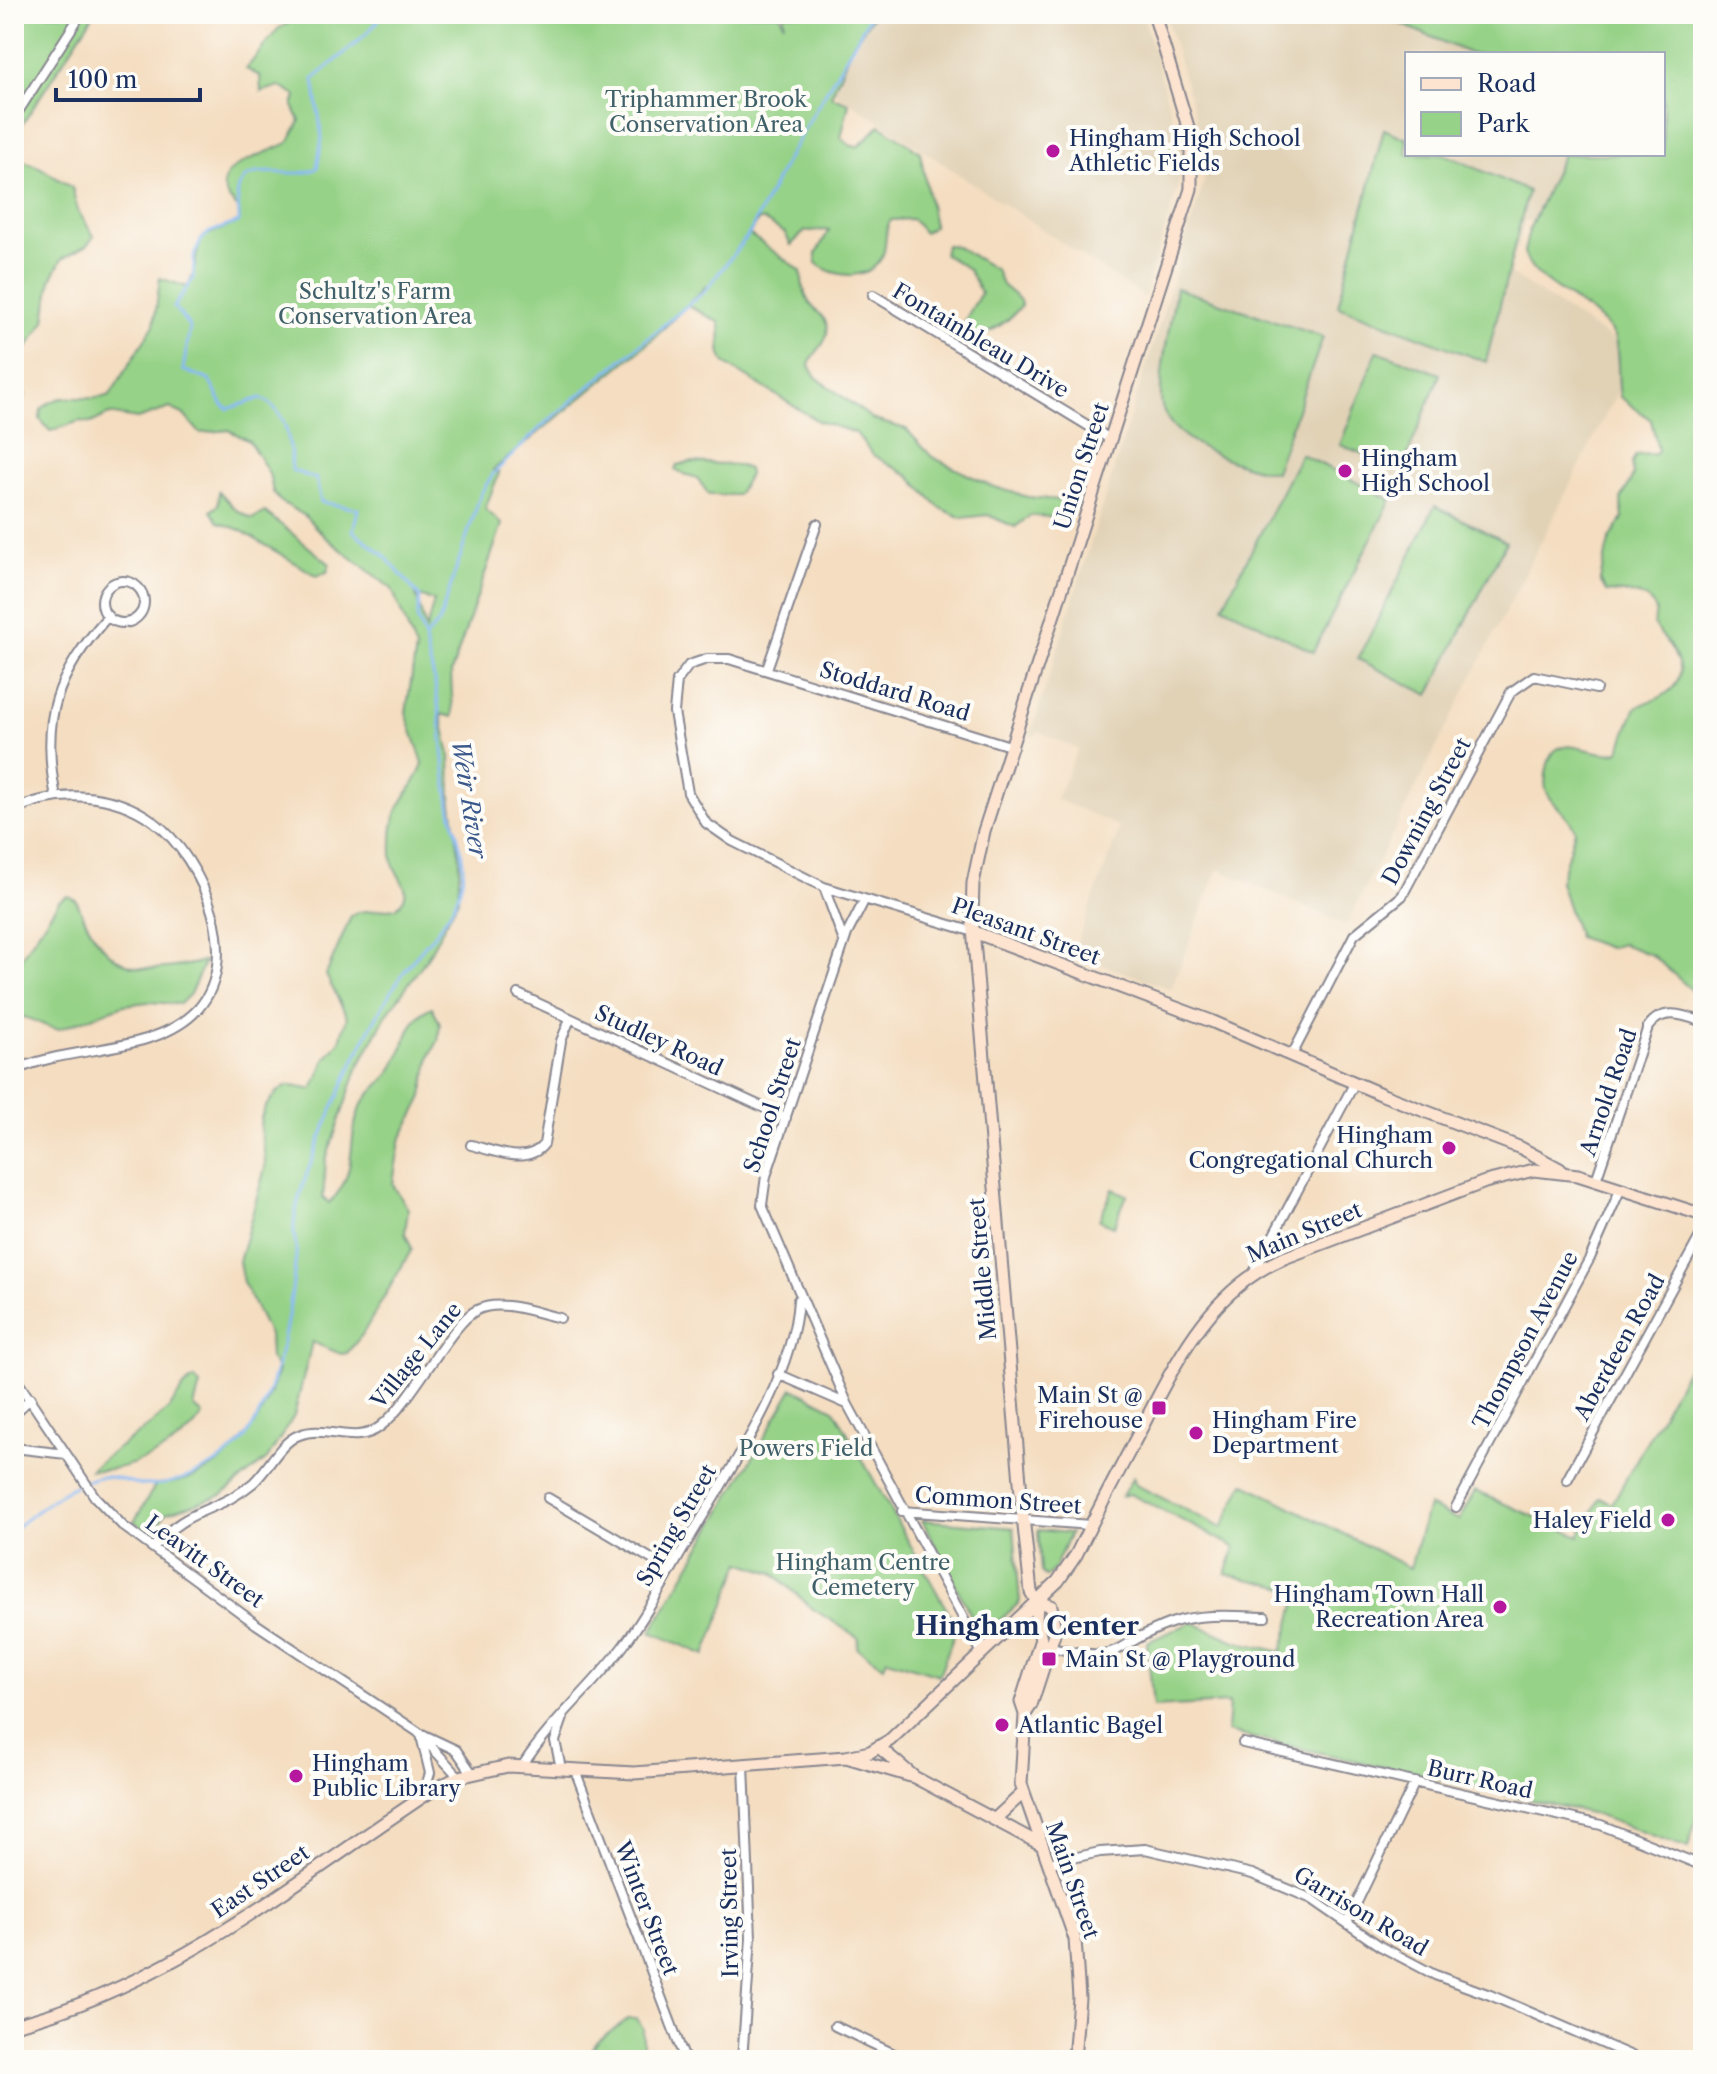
<svg xmlns="http://www.w3.org/2000/svg" width="1717" height="2074" font-family="'Libre Caslon Text',serif">
<style>
.built{fill:#e1d2b6}
.green{fill:#96d287;stroke:#588072;stroke-width:2;fill-rule:evenodd}
.lines{fill:none;stroke-linecap:round;stroke-linejoin:round}
.stream{stroke:#87b9f4;stroke-width:3}
.street-casing{stroke:#88868f;stroke-width:12}
.secondary-casing{stroke:#88868f;stroke-width:15}
.street{stroke:#fff;stroke-width:8}
.secondary{stroke:#fde4d1;stroke-width:11}
.poi-dot{fill:#b5179e;stroke:#fdfcf7;stroke-width:3}
.labels{text-anchor:middle;stroke-width:8;stroke-linejoin:round;paint-order:stroke}
.park-label{font-size:22px;fill:#40606a;stroke:#fdfcf7}
.poi-label{font-size:22px;fill:#1b2f5e;stroke:#fdfcf7;text-anchor:start}
.street-label{font-size:22px;fill:#1b2f5e;stroke:#fdfcf7}
.water-label{font-size:24px;font-style:italic;fill:#3b588b;stroke:#fdfcf7}
.quarter-label{font-size:26px;font-weight:bold;fill:#1b2f5e;stroke:#fdfcf7}
</style>
<rect width="100%" height="100%" fill="#fdfcf7"/>
<filter id="ink" filterUnits="userSpaceOnUse"><feTurbulence type="fractalNoise" baseFrequency=".0125" numOctaves="2"/><feDisplacementMap in="SourceGraphic" scale="16" xChannelSelector="R" yChannelSelector="G"/><feConvolveMatrix kernelMatrix="1 2 1 2 8 2 1 2 1" color-interpolation-filters="sRGB"/></filter>
<filter id="wash" filterUnits="userSpaceOnUse"><feTurbulence type="fractalNoise" baseFrequency=".006" numOctaves="4" result="noise"/><feDisplacementMap in="SourceGraphic" scale="32" xChannelSelector="R" yChannelSelector="G"/><feGaussianBlur stdDeviation="1.8" result="paint"/><feColorMatrix in="noise" values="0 0 0 0 0 0 0 0 0 0 0 0 0 0 0 0 0 1.4 0 .05"/><feComposite in="paint" operator="in"/></filter>
<g filter="url(#wash)">
<rect width="100%" height="100%" fill="#f4ddc0"/>
<!-- built -->
<path class="built" d="M873,14H1143L1183,156L1179,184L1144,297L832,90Z
M1165,14H1550L1577,54H1407V154H1647L1682,264L1525,220L1510,274L1636,355L1346,925L1218,869L1171,989L1073,954L1120,827L1056,799L1078,749L1040,732L1030,737L1204,182L1202,138Z"/>
<!-- green -->
<path class="green" d="M14,14H94L14,137Z
M304,14H780L784,24V14H874L851,48L831,96L849,103L841,138L851,146H859L880,125L920,152L934,226L924,233L912,219L891,220C884,230 887,239 884,251C876,281 836,280 816,263V254L829,230L805,231L791,245L785,233L763,220H759L749,234L801,271C802,282 803,292 809,302C816,313 830,318 827,333C825,347 813,352 809,365L816,377L874,420L906,429L932,457L991,486L1028,497L1068,501L1075,506L1058,518L1031,515L1015,527L988,515L962,518L940,508L909,476L873,455L856,433L818,421L726,364C715,351 724,336 719,322L688,306L707,285L654,338L493,470L499,473L485,509L502,524L451,673L453,717L441,714L450,755L451,796L460,861L458,900L427,958L387,1014L357,1069L326,1160L323,1198L329,1203C360,1173 346,1143 359,1111C365,1095 379,1087 390,1073C404,1054 408,1015 432,1007L440,1024L438,1041L430,1056L421,1101L400,1141L394,1176L393,1185L408,1209L405,1233L412,1249L362,1335L347,1353L341,1354L312,1342L294,1416L267,1459L222,1495L166,1513L152,1534L134,1522L156,1484C220,1483 263,1427 278,1370L270,1358L269,1335L243,1282L239,1262L265,1168C267,1143 251,1124 269,1102C275,1095 279,1088 288,1086C297,1085 305,1090 313,1089L325,1060L340,1040L347,1017L326,975L351,916L359,912L396,908C417,890 397,880 393,863C391,856 392,846 392,838C393,798 414,794 423,763L406,713L416,649L392,589L325,537L305,516L280,501L273,492L269,473L249,441L229,430L200,433L183,414L170,408L137,419L109,414L91,423L80,421L50,431L40,419L41,410C62,387 84,405 110,395L154,325L160,278L187,287C198,272 193,253 204,236L239,222V209C192,169 266,156 289,142L300,121L293,106L296,96L279,86L261,92L260,76L246,69L278,29ZM416,595L434,601L426,630Z
M1378,14H1703V1000L1652,955L1622,944L1608,948L1578,937L1560,882L1575,830C1569,813 1551,806 1546,789C1544,781 1546,772 1548,764C1558,726 1595,762 1619,751L1635,709C1644,702 1655,701 1664,695C1697,674 1669,646 1654,625L1656,609C1642,589 1627,594 1606,592L1600,580L1609,541L1623,518L1621,500L1633,476L1632,463L1636,455L1656,454L1658,450L1651,420L1620,397C1617,382 1620,346 1613,335C1595,303 1531,286 1524,252L1529,230L1563,154H1663V54H1471Z
M1384,129L1407,139V154H1444L1528,191L1486,362L1338,306Z
M14,157L41,168L72,188L78,211L94,236L87,245L62,259L51,279L45,321L25,351L20,368L25,397L14,401Z
M946,245L956,246L996,270L1002,285L1020,300L1021,306C1007,323 988,335 967,339L965,320L981,293L968,269L944,254Z
M1176,288L1323,337L1275,472C1242,468 1162,440 1161,399C1160,364 1171,324 1176,288Z
M1377,351L1440,374L1402,469L1340,445Z
M1301,454L1391,500L1313,652L1223,606Z
M691,462L737,465L748,469L749,475L737,495H709C690,467 701,483 675,470L677,465Z
M219,491L235,509L252,519L265,512L330,564L327,572L317,576L240,530L218,522L211,511L218,505Z
M1435,506L1506,542L1429,695L1358,659Z
M68,896L76,900C106,971 134,978 205,961L190,994L180,1004L148,1002L124,1005L59,1029C42,1028 34,1016 14,1016V968L59,901Z
M1113,1189L1127,1195L1114,1226L1099,1220Z
M1703,1340V1795L1688,1848L1590,1813L1227,1732L1229,1703L1153,1707L1147,1642L1192,1622L1235,1641L1282,1652L1299,1591L1226,1574L1235,1547L1130,1494L1122,1496L1133,1477L1136,1485L1222,1528L1244,1483L1410,1568L1428,1506L1459,1520L1475,1491L1579,1536L1600,1498L1612,1504Z
M195,1379L200,1385L194,1407L203,1415C182,1448 128,1472 90,1470C114,1448 143,1434 166,1411C177,1402 182,1383 195,1379Z
M793,1388L834,1409L952,1619L954,1635L939,1675L887,1659L884,1666L857,1648L859,1638L813,1609L773,1573L741,1562L705,1655L651,1632Z
M922,1520L1014,1528L1020,1602L986,1633L979,1631Z
M1038,1530L1070,1533L1054,1569L1046,1577L1041,1572Z
M628,2019H636L643,2028V2060H585L598,2041Z"/>
<g class="lines">
<!-- stream -->
<path class="stream" d="M382,14C375,31 330,64 314,79L322,138L317,168C294,183 247,157 238,190C236,200 240,212 239,222L210,232L202,239L194,255L193,279L174,307L190,327L183,370L209,380L222,404L228,409L261,398C289,412 290,444 292,470L316,479L321,502L358,509L353,531L384,555L420,597L417,618L425,638
M14,1529C40,1509 63,1487 95,1478C115,1473 129,1485 148,1485C176,1486 221,1465 240,1444C277,1402 291,1310 296,1255C297,1245 293,1235 294,1225C296,1199 307,1174 316,1150C339,1091 368,1024 404,972C426,940 462,912 463,869C464,851 454,829 451,810C442,767 443,722 434,679C431,664 426,653 425,638L439,622L481,493L493,474L543,425L706,290L749,234L787,159L871,14"/>
</g>
</g>
<g filter="url(#ink)">
<g class="lines">
<defs>
<path id="street" d="M14,118L81,14
M873,295L1110,439
M102 602a21 21 0 1 1 42 0a21 21 0 1 1-42 0Z
M767,669L817,524
M56,797C40,718 56,676 108,616
M14,810C58,789 113,792 153,821C204,859 247,964 193,1014C149,1055 66,1045 14,1071
M824,887L843,939
M864,901L847,934L766,1176L762,1205L848,1405L982,1653
M974,932L824,887L732,841L706,823L688,793L674,712L677,681L689,665L707,659H729L1013,747
M518,994L786,1118
M1292,1055L1354,935L1402,896L1511,692L1534,676L1596,689
M471,1145C495,1151 527,1166 544,1144L561,1041L570,1019
M1596,1180L1648,1027C1662,1007 1683,1015 1703,1022
M1253,1274L1354,1084
M778,1374L847,1404
M14,1376L95,1497L123,1526L256,1624L418,1732L459,1777
M14,1414L31,1398
M14,1448L66,1454
M1567,1480L1703,1231
M548,1498L670,1570
M1456,1507L1590,1258L1621,1188
M902,1511L1091,1525
M153,1548C187,1506 216,1514 253,1483C268,1470 280,1442 299,1435C327,1424 355,1447 381,1426C413,1401 451,1322 477,1310C501,1298 536,1313 560,1318
M1048,1646C1125,1666 1108,1646 1171,1623C1201,1613 1234,1616 1265,1617
M422,1734L456,1750L472,1773
M422,1740L430,1773L423,1796
M1243,1743L1601,1825L1703,1866
M523,1765C551,1721 593,1687 624,1645C649,1612 667,1576 688,1541C728,1472 793,1381 798,1300
M561,1768L555,1741L563,1718
M575,1770L685,2060
M1050,1863L1100,1852L1145,1849L1252,1874L1312,1899L1380,1946L1435,1975L1490,1995L1641,2060
M1347,1923L1415,1782
M835,2026L907,2060
M742,2060L751,1938L744,1765"/>
<path id="secondary" d="M974,932L1211,1021L1383,1095L1521,1148L1560,1169
M1037,1602L1031,1592L1023,1517L972,917L973,883L984,831L1191,189V137L1154,14
M1037,1602L1036,1620L1041,1639L1021,1702L1025,1714L1021,1784L1075,1939L1079,1998L1074,2060
M1025,1714L1031,1705L1055,1631L1051,1606L1037,1602
M880,1748L914,1777L1042,1845
M846,1757L870,1752L890,1740L1058,1581L1076,1555C1097,1512 1119,1471 1141,1429C1177,1361 1209,1290 1284,1258L1485,1182L1534,1170L1578,1175L1703,1215
M995,1819L1023,1793
M14,2025C171,1986 300,1877 433,1790L459,1777L508,1766L634,1773L846,1757L914,1777"/>
</defs>
<!-- street casing -->
<use href="#street" class="street-casing"/>
<!-- secondary casing -->
<use href="#secondary" class="secondary-casing"/>
<!-- street -->
<use href="#street" class="street"/>
<!-- secondary -->
<use href="#secondary" class="secondary"/>
</g>
</g>
<!-- markers -->
<g class="poi-dot">
<circle cx="1053" cy="151" r="8"/>
<circle cx="1345" cy="471" r="8"/>
<circle cx="1449" cy="1148" r="8"/>
<rect x="1151" y="1400" width="16" height="16" rx="4"/>
<circle cx="1196" cy="1433" r="8"/>
<circle cx="1668" cy="1520" r="8"/>
<circle cx="1500" cy="1607" r="8"/>
<rect x="1041" y="1651" width="16" height="16" rx="4"/>
<circle cx="1002" cy="1725" r="8"/>
<circle cx="296" cy="1776" r="8"/>
</g>
<g class="labels">
<!-- park labels -->
<g class="park-label">
<text x="706" y="107">Triphammer Brook<tspan x="706" dy="25">Conservation Area</tspan></text>
<text x="375" y="299">Schultz's Farm<tspan x="375" dy="25">Conservation Area</tspan></text>
<text x="806" y="1456">Powers Field</text>
<text x="863" y="1570">Hingham Centre<tspan x="863" dy="25">Cemetery</tspan></text>
</g>
<!-- poi labels -->
<g class="poi-label">
<text x="1069" y="146">Hingham High School<tspan x="1069" dy="25">Athletic Fields</tspan></text>
<text x="1361" y="466">Hingham<tspan x="1361" dy="25">High School</tspan></text>
<text x="1433" y="1143" text-anchor="end">Hingham<tspan x="1433" dy="25">Congregational Church</tspan></text>
<text x="1143" y="1403" text-anchor="end">Main St @<tspan x="1143" dy="25">Firehouse</tspan></text>
<text x="1212" y="1428">Hingham Fire<tspan x="1212" dy="25">Department</tspan></text>
<text x="1652" y="1528" text-anchor="end">Haley Field</text>
<text x="1484" y="1602" text-anchor="end">Hingham Town Hall<tspan x="1484" dy="25">Recreation Area</tspan></text>
<text x="1065" y="1667">Main St @ Playground</text>
<text x="1018" y="1733">Atlantic Bagel</text>
<text x="312" y="1771">Hingham<tspan x="312" dy="25">Public Library</tspan></text>
</g>
<!-- street labels -->
<g class="street-label">
<text transform="translate(981 340) rotate(31)" y="8">Fontainbleau Drive</text>
<text transform="translate(1081 466) rotate(-72)" y="8">Union Street</text>
<text transform="translate(895 691) rotate(17)" y="8">Stoddard Road</text>
<text transform="translate(1426 811) rotate(-62)" y="8">Downing Street</text>
<text transform="translate(1026 931) rotate(20)" y="8">Pleasant Street</text>
<text transform="translate(659 1040) rotate(25)" y="8">Studley Road</text>
<text transform="translate(1608 1092) rotate(-71)" y="8">Arnold Road</text>
<text transform="translate(772 1105) rotate(-72)" y="8">School Street</text>
<text transform="translate(1304 1232) rotate(-23)" y="8">Main Street</text>
<text transform="translate(982 1269) rotate(-95)" y="8">Middle Street</text>
<text transform="translate(1525 1340) rotate(-62)" y="8">Thompson Avenue</text>
<text transform="translate(1619 1347) rotate(-61)" y="8">Aberdeen Road</text>
<text transform="translate(416 1355) rotate(-51)" y="8">Village Lane</text>
<text transform="translate(998 1500) rotate(4)" y="8">Common Street</text>
<text transform="translate(676 1525) rotate(-60)" y="8">Spring Street</text>
<text transform="translate(205 1561) rotate(36)" y="8">Leavitt Street</text>
<text transform="translate(1480 1779) rotate(13)" y="8">Burr Road</text>
<text transform="translate(1073 1880) rotate(71)" y="8">Main Street</text>
<text transform="translate(260 1881) rotate(-34)" y="8">East Street</text>
<text transform="translate(647 1908) rotate(69)" y="8">Winter Street</text>
<text transform="translate(1361 1911) rotate(31)" y="8">Garrison Road</text>
<text transform="translate(729 1913) rotate(-91)" y="8">Irving Street</text>
</g>
<!-- water labels -->
<g class="water-label">
<text transform="translate(469 799) rotate(81)" y="8">Weir River</text>
</g>
<!-- quarter labels -->
<g class="quarter-label">
<text x="1027" y="1635">Hingham Center</text>
</g>
</g>
<!-- margin -->
<rect width="1717" height="2074" fill="none" stroke="#fdfcf7" stroke-width="48"/>
<!-- legend -->
<rect x="1405" y="52" width="260" height="104" fill="#fdfcf7" stroke="#a3aaba" stroke-width="2"/>
<rect x="1421" y="78" width="40" height="12" fill="#fde4d1" stroke="#a3aaba" stroke-width="2"/>
<text x="1477" y="92" font-size="24" fill="#1b2f5e">Road</text>
<rect x="1421" y="112" width="40" height="24" fill="#96d287" stroke="#a3aaba" stroke-width="2"/>
<text x="1477" y="132" font-size="24" fill="#1b2f5e">Park</text>
<!-- scale -->
<path d="M56 88v12h144v-12" fill="none" stroke="#1b2f5e" stroke-width="4"/>
<text x="68" y="88" font-size="24" fill="#1b2f5e" stroke="#fdfcf7" stroke-width="6" paint-order="stroke">100 m</text>
</svg>
